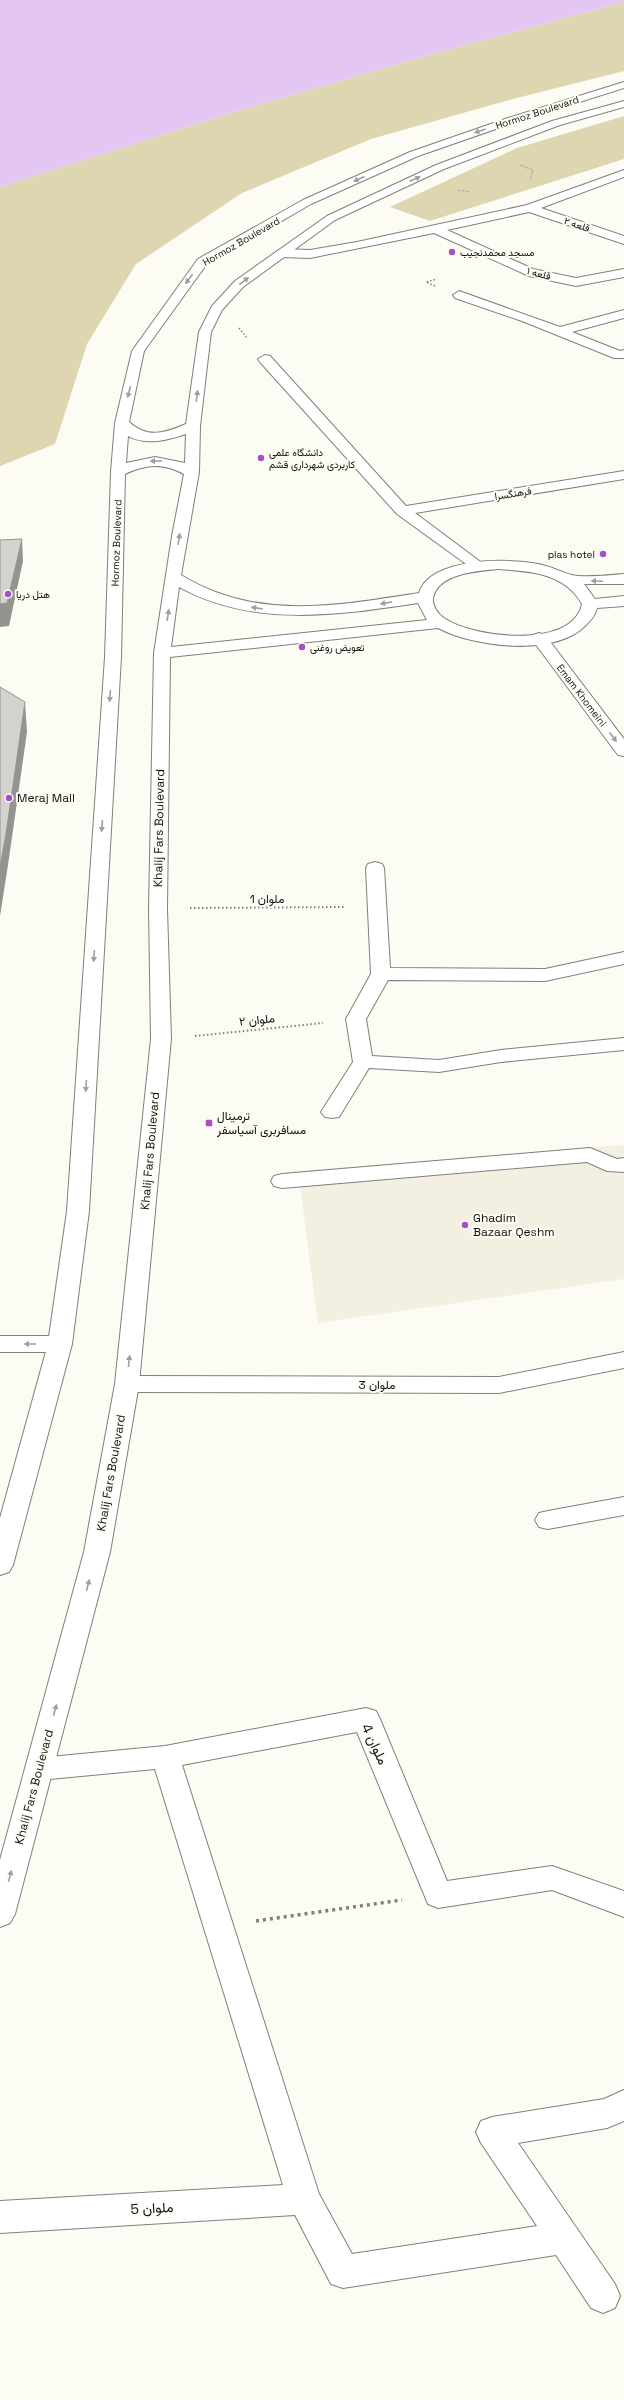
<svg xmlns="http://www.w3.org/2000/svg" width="624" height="2400" font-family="'Space Grotesk',Vazirmatn,sans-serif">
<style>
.built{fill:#f3f0e2}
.green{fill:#ded6b0}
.water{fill:#e4c6f2}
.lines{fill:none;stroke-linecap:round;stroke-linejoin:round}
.minor-casing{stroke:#807f79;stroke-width:2}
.major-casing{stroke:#807f79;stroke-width:2}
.path-far3{stroke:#807f7b;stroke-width:1;stroke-dasharray:1 1.5;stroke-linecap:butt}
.path-far2{stroke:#807f7b;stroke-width:1.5;stroke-dasharray:1.5 2;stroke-linecap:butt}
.path-far1{stroke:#807f7b;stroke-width:2;stroke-dasharray:1.5 2.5;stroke-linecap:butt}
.path{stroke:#807f7b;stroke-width:3.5;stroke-dasharray:3 4;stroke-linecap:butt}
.minor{fill:#fff;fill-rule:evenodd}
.major{fill:#fff;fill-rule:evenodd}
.shaded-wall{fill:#94938f}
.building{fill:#d4d2cc;stroke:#94938f}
.oneway{fill:#a09f9f}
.poi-dot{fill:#a252c2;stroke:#fcfbf4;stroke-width:1.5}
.labels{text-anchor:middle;stroke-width:4;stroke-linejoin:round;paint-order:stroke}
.far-street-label{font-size:10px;fill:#11100e;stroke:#fcfbf4}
.far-poi-label{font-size:10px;fill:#11100e;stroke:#fcfbf4;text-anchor:start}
.poi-label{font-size:12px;fill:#11100e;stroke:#fcfbf4;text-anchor:start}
.street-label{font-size:12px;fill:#11100e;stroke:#fcfbf4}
.near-street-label{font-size:14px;fill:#11100e;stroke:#fcfbf4}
</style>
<rect width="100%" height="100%" fill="#fcfbf4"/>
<!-- built -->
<path class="built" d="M624,1145V1279L318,1323L298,1171Z"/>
<!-- green -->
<path class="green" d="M624,2V71L513,99L371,139L242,193L136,264L87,344L55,444L0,466V187L230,113L443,51Z
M624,116V159L430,221L390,207L517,148Z"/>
<!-- water -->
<path class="water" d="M0,0H624V2L443,51L230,113L0,187Z"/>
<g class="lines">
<defs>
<path id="minor" d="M624,170V177L541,208L624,236V244L529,212L447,230L533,269L576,278L624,269V277L576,286L529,276L434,233L310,258L281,257L275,253L281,249L310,250L357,242L527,205Z
M459,291L560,327L624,310V318L572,332L620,351L624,350V358H614L522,321L455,298L453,295Z
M265,355L270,356L406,506L624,471V479L415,513L486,566L478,571L473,569L397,514L260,362L258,359Z
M539,633L545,635L624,739V756L618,755L531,638L533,635Z
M375,862L382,864L384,868L390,968L545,969L624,952V964L545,981L388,980L366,1019L372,1056L439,1060L501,1050L624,1038V1050L501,1062L439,1072L369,1068L339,1117L332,1118L325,1117L321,1112L353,1062L346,1019L371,974L366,868L368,864Z
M590,1148L617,1159L624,1158V1172L607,1171L587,1162L282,1188L274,1186L271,1181L274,1176L282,1174Z
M0,1336H60L68,1338L72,1344L68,1350L60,1352H0Z
M624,1352V1368L499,1393L127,1392L119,1390L115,1384L119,1378L127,1376L499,1377Z
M624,1497V1515L548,1529L539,1527L535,1520L539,1513L548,1511Z
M366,1708L376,1711L380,1719L447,1881L552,1866L624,1891V1917L552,1890L438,1908L428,1904L357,1732L182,1765L319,2194L352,2254L537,2226L481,2143L476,2132L481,2121L492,2117L604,2099L624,2090V2121L607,2128L518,2143L615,2284L620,2296L615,2308L603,2313L591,2308L556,2255L343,2288L331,2284L295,2215L0,2233V2201L283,2185L155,1769L39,1780L29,1777L25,1769L29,1761L39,1758L165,1746Z"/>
<path id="major" d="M624,82V88L516,122L418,156L311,204L206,265L144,351L129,422C148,439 165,433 186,424L199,332L212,306L235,281L327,216L436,165L552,121L624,101V107L560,125L444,169L335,220L243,287L222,310L211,332L200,426L199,472L181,575C256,621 336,606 419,593C430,557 509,558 538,564C550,566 561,572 572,575C582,578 612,575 624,574V584H584L595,599L624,596V606L597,608C595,616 591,620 585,626C553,657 474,647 438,628L170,657L167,909L171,1039L139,1384L110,1552L15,1914L10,1923L0,1927V1860L84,1552L115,1384L151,1039L149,909L154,653L172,536L184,474C163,463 147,464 125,474L121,657L89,1211L72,1344L13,1565L9,1572L0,1575V1518L48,1344L67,1211L105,657L111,472L115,423L132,351L198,259L303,200L410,152L508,118ZM186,434L185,463L155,457L126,463L128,436C146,446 168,440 186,434ZM498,569C530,571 565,573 582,604C573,650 472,638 444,618C438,614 432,606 433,598C438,573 478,571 498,569ZM179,587C253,628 338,615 418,603L427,620L171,647Z"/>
</defs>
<!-- minor casing -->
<use href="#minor" class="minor-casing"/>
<!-- major casing -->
<use href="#major" class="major-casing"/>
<!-- path-far3 -->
<path class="path-far3" d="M520,165L533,170L530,179
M458,190L470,192"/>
<!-- path-far2 -->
<path class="path-far2" d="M435,286L426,282L437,279
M239,328L247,338"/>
<!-- path-far1 -->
<path class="path-far1" d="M190,908L345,907
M195,1036L323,1023"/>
<!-- path -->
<path class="path" d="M256,1921L402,1900"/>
<!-- minor -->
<use href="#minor" class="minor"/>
<!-- major -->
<use href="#major" class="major"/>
</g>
<!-- shaded-wall -->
<path class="shaded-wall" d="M22,539L23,561L9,626L0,627V604Z
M25,702L27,732L8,865L0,916V867Z"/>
<!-- building -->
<path class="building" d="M22,539L7,603L0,604V540Z
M0,687L25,702L6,834L0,867Z"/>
<!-- one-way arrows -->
<defs><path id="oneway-solid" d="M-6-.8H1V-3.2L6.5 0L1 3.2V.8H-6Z"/></defs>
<g class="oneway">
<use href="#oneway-solid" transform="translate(480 131) rotate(161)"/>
<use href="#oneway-solid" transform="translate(359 179) rotate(155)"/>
<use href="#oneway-solid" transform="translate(415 179) rotate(-25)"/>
<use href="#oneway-solid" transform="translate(189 279) rotate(127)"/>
<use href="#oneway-solid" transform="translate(244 281) rotate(-38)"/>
<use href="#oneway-solid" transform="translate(129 392) rotate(103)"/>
<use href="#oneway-solid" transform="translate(197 396) rotate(-83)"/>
<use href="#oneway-solid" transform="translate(156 461) rotate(-180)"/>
<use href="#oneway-solid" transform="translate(179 539) rotate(-81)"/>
<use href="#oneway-solid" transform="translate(597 581) rotate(-178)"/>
<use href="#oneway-solid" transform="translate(386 603) rotate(171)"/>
<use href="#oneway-solid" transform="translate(257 608) rotate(-171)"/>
<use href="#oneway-solid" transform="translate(168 615) rotate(-81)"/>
<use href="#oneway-solid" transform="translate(110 696) rotate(94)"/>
<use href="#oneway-solid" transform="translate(613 737) rotate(53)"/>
<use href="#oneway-solid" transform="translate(102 826) rotate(94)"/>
<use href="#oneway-solid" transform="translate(94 956) rotate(94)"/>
<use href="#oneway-solid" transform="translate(86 1086) rotate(94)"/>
<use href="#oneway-solid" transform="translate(30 1344) rotate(-180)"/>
<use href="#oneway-solid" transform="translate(129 1361) rotate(-84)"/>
<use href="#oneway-solid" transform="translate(88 1585) rotate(-75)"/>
<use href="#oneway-solid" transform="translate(55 1710) rotate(-75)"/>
<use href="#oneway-solid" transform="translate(10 1876) rotate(-75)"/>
</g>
<!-- markers -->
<g class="poi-dot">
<circle cx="452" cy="252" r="4"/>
<circle cx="261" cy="458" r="4"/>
<circle cx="603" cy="554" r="4"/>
<circle cx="8" cy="594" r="4"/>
<circle cx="302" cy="647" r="4"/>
<circle cx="9" cy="798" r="4"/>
<rect x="205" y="1119" width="8" height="8" rx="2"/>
<circle cx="465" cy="1225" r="4"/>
</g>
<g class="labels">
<!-- far-street labels -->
<g class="far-street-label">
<text transform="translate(537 112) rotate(-18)" y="4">Hormoz Boulevard</text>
<text transform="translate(577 224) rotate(19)" y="4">قلعه ۲</text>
<text transform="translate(241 241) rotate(-30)" y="4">Hormoz Boulevard</text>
<text transform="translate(539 273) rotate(15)" y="4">قلعه ۱</text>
<text transform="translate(513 493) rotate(-9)" y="4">فرهنگسرا</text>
<text transform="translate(116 543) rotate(-88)" y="4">Hormoz Boulevard</text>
<text transform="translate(582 695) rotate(53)" y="4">Emam Khomeini</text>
</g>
<!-- far-poi labels -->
<g class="far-poi-label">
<text x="460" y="256">مسجد محمدنجیب</text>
<text x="269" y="456">دانشگاه علمی<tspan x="269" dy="12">کاربردی شهرداری قشم</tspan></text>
<text x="595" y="558" text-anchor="end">plas hotel</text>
<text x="16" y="598">هتل دریا</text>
<text x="310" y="651">تعویض روغنی</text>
</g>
<!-- poi labels -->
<g class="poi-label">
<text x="17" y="802">Meraj Mall</text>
<text x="217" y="1120">ترمینال<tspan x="217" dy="14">مسافربری آسیاسفر</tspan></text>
<text x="473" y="1222">Ghadim<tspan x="473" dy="14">Bazaar Qeshm</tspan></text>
</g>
<!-- street labels -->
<g class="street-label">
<text transform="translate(159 828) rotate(-89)" y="4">Khalij Fars Boulevard</text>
<text x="267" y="903">ملوان 1</text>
<text transform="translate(257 1020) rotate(-6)" y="4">ملوان ۲</text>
<text transform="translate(150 1151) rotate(-85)" y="4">Khalij Fars Boulevard</text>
<text x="377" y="1389">ملوان 3</text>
<text transform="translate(111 1473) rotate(-80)" y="4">Khalij Fars Boulevard</text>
<text transform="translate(34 1787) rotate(-75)" y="4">Khalij Fars Boulevard</text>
</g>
<!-- near-street labels -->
<g class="near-street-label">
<text transform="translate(375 1744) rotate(65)" y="5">ملوان 4</text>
<text transform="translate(152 2208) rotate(-3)" y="5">ملوان 5</text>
</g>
</g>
</svg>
